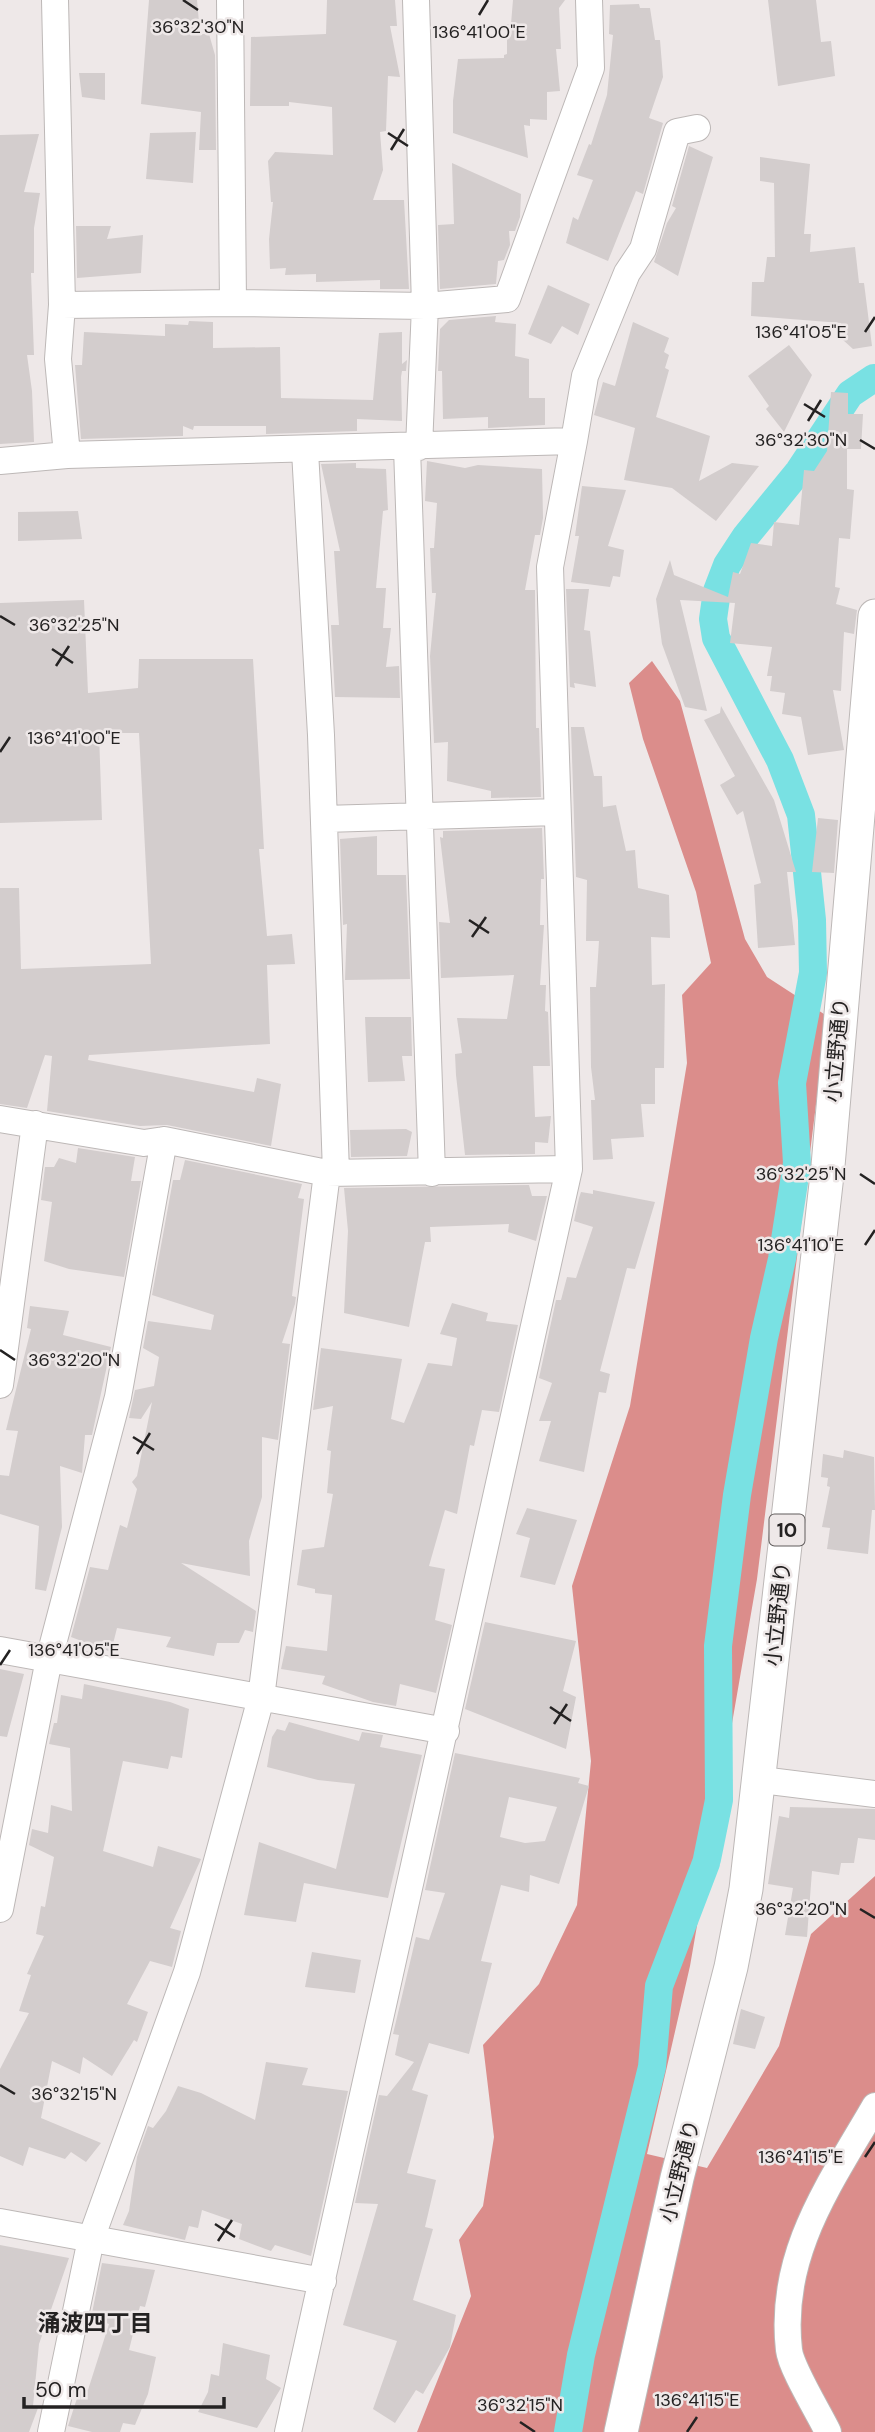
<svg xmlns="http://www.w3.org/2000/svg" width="875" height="2432" font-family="'DM Sans','Noto Sans JP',sans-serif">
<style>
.forest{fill:#db8d8b}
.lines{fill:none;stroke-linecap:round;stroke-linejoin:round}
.canal{stroke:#79e1e3;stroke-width:28}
.building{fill:#d3cdcd;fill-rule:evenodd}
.minor-casing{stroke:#bdb8b7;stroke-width:28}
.major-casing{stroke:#bdb8b7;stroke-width:35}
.minor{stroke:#fff;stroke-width:26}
.major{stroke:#fff;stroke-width:33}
.ticks{fill:none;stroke:#242222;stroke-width:2.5}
.labels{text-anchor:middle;stroke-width:5;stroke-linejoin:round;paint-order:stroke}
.shield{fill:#eee8e8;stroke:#615d5d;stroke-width:2}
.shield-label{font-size:19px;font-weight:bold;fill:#242222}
.street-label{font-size:21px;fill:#242222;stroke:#eee8e8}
.neighbourhood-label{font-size:23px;font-weight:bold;fill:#242222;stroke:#eee8e8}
.ticks-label{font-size:18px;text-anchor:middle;fill:#242222;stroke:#eee8e8;stroke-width:5;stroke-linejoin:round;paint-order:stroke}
</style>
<rect width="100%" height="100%" fill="#eee8e8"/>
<!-- forest -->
<path class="forest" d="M652,661L680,701L745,939L767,977L827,1016L757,1579L690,1966L647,2154L707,2168L779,2046L811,1934L875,1876V2432H417L471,2296L459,2240L483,2206L494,2137L483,2045L539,1984L577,1905L591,1761L572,1586L630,1406L687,1063L682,995L711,963L696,892L643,739L629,683Z"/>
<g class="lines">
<!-- canal -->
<path class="canal" d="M707,1859L719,1800L718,1646L737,1495L764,1338L782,1259L797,1163L792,1083L813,973L812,920L801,815L780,760L716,638L713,619L717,591L727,565L746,536L799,471L850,394L874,378
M568,2432L581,2355L652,2067L659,1986L706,1863"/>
</g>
<!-- building -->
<path class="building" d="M149,0H197L200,34H209L215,55L216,150H199L201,112L141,104Z
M327,0H395L397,26H390L400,77L388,76L386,131L380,132L383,170L373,200H404L409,289H380V280L316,282V274L285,275L286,268L270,269L269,239L273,202H271L268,161L275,152L333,155L332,107L289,102V106H250L251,37L326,34Z
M513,0H565L559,8L561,49H556L560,91L547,92V120L530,119V126L524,125L528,158L453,133V101L458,59L504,58V55L507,54V24H511Z
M768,0H816L821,42L831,41L835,76L778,86Z
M639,4L640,8H650L655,40H660L663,77L649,118L663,123L643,194L636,191L608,261L566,243L573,217L578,220L593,180L577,175L589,144L591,145L607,95L613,35L609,34L610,5Z
M79,73H105V100L82,97Z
M196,132L193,183L146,179L150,133Z
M39,134L24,192L40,193L34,228V273H31L34,355H27L32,391L34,442L0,444V135Z
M689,146L713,157L678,276L654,262L667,223L676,208L672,206Z
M760,157L810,164L804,234H811L810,252L855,247L859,283H864L872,346L853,349L843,340L841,323L751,316L752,282H764L767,257H775L774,183L760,181Z
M452,163L521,194L520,217L515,231H509L510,245L504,260L498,261L496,284L440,289L438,225L454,224Z
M76,226H111L107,239L143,235L141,273L77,278Z
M548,285L590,304L578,335L562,326L551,344L528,334Z
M496,316L495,322L516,324L515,356L529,359V398H545V425L488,428V417L443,419L442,371H438L440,329L449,320Z
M189,321L213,322V348L280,347L281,398L373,400L379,333L402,332V364L407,360L406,371H402L401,377L402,421L357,419V431L266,434V426H194L193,430L183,426V436L81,439L75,365H82L84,332L165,336V324L188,325Z
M633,322L669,338L664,352L669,355L665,368L669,370L656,417L710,436L699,481L732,463L759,466L716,521L672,488L624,480L635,428L594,415L603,382L615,386Z
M789,345L812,375L784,432L766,409L769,406L748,376Z
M831,392L848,393V414H863L861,449H847V489L854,490L850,539L839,538L835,587L840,588L836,604L857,610L854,634L844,632L841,691L833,690L844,750L808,755L801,717L782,714L785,693L770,691L772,676H767L772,647L730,643L735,603L680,600L707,711L685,707L662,644L656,599L670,560L674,575L728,597L733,572L740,574L751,543L772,546L774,522L799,525L804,470L814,471L827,451Z
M427,461L465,468L478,465L542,469L543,518L540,535H535L525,590H535L536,728H539L541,797L491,798V791L447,781L448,742L434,743L430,656L436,593H432L430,548H434L437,503L425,501Z
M356,463V468L386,469L388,510L383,511L376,588H386L383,628H391L386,667L399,666L400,698L335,697L331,625H339L334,551H340L321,464Z
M582,486L626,490L608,546L624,550L620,577L613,576L610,587L571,582L579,536H575Z
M78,511L82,539L18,541V512Z
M566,589H589L584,630L590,631L596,687L574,683L575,688L570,687Z
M84,600L88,693L138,688L139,659H253L264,849H259L267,936L292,934L295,964L267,965L270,1044L89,1055L88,1060L254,1092L257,1078L281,1084L271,1146L167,1125L140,1126L47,1111L52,1056L45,1055L27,1108L0,1104V888H19L21,969L151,964L139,733H99L102,820L0,823V603Z
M721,706L774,800L796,872H787L795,945L758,948L754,885L761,883L743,811L737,815L720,785L735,776L704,720L720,713Z
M571,727H584L594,776H602L603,807L616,805L626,851L635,850L638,888L669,895L670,938L651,937L652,985L665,984L664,1068H655V1104H641L644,1137L611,1139L613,1159L593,1160L591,1100H595L591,1067L590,987H596L599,941H586L587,880L576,877Z
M818,818L838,820L834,873L812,872Z
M542,828L544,879H541L540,925H544L540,985H546L545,1011L548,1012L550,1066H533L535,1117L551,1116L548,1143L535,1142V1154L465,1155L456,1075L455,1054L462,1053L457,1018L507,1019L514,975L441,978L439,922L450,923L440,837L443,838V831Z
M377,836V875H406L410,979L345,980L347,924L343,925L340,839Z
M365,1017H411L412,1056H402L405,1081L368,1082Z
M406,1129L412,1132L407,1156L351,1157L350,1130Z
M78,1148L135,1157L131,1181H141L124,1277L69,1269L44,1261L52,1202L41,1200L45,1167H54L59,1158L76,1163Z
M185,1160L302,1184L298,1198L304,1199L292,1296L296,1297L295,1304L282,1343L290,1344L278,1440L262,1437V1497L249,1541L250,1576L181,1563L256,1611L253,1632L245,1630L239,1643H217L214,1656L166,1647L171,1637L117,1628L111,1652L71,1637L90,1567L108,1570L120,1525L127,1528L137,1489L132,1482L137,1476L152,1402L141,1419L129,1418L135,1390L154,1386L159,1357L143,1348L148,1321L211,1330L214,1315L152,1295L173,1180H180Z
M529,1185L532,1196H547L536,1241L508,1232L509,1224L430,1227L431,1242H425L409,1327L344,1313L348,1231L344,1188Z
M593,1190L655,1202L635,1269L627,1268L600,1371L610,1374L606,1393L599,1392L584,1472L539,1461L551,1421H539L552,1383L539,1378L556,1300H561L567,1277L576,1278L593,1227L574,1221L579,1198L581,1192L593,1194Z
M452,1303L488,1313L486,1321L518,1325L499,1412L482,1410L474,1446L470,1445L457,1514L445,1510L429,1566L445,1569L435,1620L452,1625L436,1693L400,1684L396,1706L373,1702L322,1684L325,1676L281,1669L286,1646L327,1651L332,1595L315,1593V1589L297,1585L302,1550L324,1547L333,1494L327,1493L331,1451L327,1450L333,1406L313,1410L321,1348L402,1359L391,1419L404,1423L428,1363L452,1366L457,1338L440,1334Z
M30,1306L69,1311L63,1335L111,1347L92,1435H85L82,1473L60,1466L62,1527L46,1591L35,1589L39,1526L0,1514V1475L9,1476L18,1431L6,1430L31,1329L27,1328Z
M844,1450L874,1457L875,1510H872L868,1554L827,1549L830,1528L822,1527L830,1487L827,1486L828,1478L821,1477L823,1454L843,1458Z
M527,1508L577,1520L555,1585L520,1577L530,1538L516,1534Z
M485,1622L576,1641L563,1691L576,1697L566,1749L465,1709Z
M0,1669L24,1674L7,1737L0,1736Z
M84,1684L170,1702L189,1709L182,1758L171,1756L168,1769L123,1761L103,1851L153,1867L158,1846L201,1859L170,1928L181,1931L172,1967L150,1961L127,2004L148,2012L137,2042L134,2040L112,2076L83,2057L80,2074L52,2061L41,2118L101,2143L86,2162L71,2152L65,2159L29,2147L23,2166L0,2156V2069L29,2013L19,2011L31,1975L27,1974L44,1936L36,1934L41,1906L45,1907L54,1857L29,1845L32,1829L48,1833L51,1805L72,1811L70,1748L49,1744L54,1723H57L61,1695L82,1699Z
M289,1722L359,1741L362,1732L383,1735L380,1747L422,1755L388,1898L304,1883L296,1922L244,1915L259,1842L336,1869L355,1784L318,1780L267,1767L272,1737L277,1729L285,1731Z
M455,1753L580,1778L578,1783L589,1786L559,1884L530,1875L529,1892L501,1885L481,1961L492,1963L469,2054L429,2043L412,2090L428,2095L407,2173L436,2180L425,2227L433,2229L413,2300L456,2315L450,2347L423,2394L416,2390L395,2423L373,2409L397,2341L343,2325L378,2204L355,2203L379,2095L387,2096L414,2062L395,2055L399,2035L393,2034L416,1937L429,1940L445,1893L425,1890ZM509,1797L557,1807L545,1841L525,1843L500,1837Z
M790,1807L875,1809V1840L858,1838L854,1863H841L839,1875L812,1871L807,1937L785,1935L793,1888L768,1884L779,1816L789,1818Z
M312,1952L361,1960L355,1993L305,1987Z
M741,2009L765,2017L755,2049L733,2044Z
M266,2062L308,2068L302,2085L348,2091L311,2256L275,2245L271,2251L239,2239L242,2224L202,2210L198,2228L189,2226L185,2240L123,2225L129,2211L137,2157L148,2126L153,2128L166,2111L178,2086L201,2093L255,2120Z
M0,2245L69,2258L39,2344L33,2406L38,2408L29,2432H0Z
M102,2263L155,2270L145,2307L140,2306L129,2350L156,2357L148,2394L135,2425L123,2423L120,2432H92L68,2426L81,2386L88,2390L109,2324L91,2318Z
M223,2343L270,2355L266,2379L281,2388L257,2428L198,2412L208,2392L211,2374L219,2376Z"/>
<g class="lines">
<defs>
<path id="minor" d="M55,0L62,305L58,359L67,455
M230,0L233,303
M416,0L425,306L419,447
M62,305L233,303L425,306L507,299L591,68L589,0
M574,441L585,376L627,273L643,249L677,132L697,128
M407,448L432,1173
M305,451L321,735L336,1173
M0,461L67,455L574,441L550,567L569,1169L288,2432
M324,819L557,812
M0,1119L144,1143L164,1140L118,1397L49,1659L0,1909
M164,1140L327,1173L569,1169
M0,1385L35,1124
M0,1650L446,1731
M761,1780L875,1794
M0,2222L323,2281
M51,2432L91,2239L187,1972L261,1698L327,1173
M828,2432C819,2413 791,2368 789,2350C778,2254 830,2184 875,2106"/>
<path id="major" d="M621,2432L677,2178L731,1967L746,1889L828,1166L875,616"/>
</defs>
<!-- minor casing -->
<use href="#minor" class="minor-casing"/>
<!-- major casing -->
<use href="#major" class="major-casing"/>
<!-- minor -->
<use href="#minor" class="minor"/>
<!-- major -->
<use href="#major" class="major"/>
</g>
<!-- ticks -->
<path class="ticks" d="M183,0L198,10M479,15L488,0M388,133L408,146M391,150L404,129M865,332L875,317M804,404L825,417M808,421L821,400M860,440L875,449M0,616L15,625M52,649L73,663M56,666L69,646M0,752L10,737M469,920L489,933M472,937L486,917M860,1174L875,1184M865,1245L875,1230M0,1350L15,1360M133,1437L154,1450M137,1454L150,1433M0,1665L10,1650M550,1707L571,1721M554,1724L567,1704M860,1909L875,1918M0,2085L15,2094M865,2157L875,2142M215,2224L235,2237M218,2241L232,2220M520,2422L535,2432M687,2432L697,2417"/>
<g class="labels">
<!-- shield labels -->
<rect class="shield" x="769.5" y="1514.5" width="35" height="31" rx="5"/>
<g class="shield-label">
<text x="787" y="1537">10</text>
</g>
<!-- street labels -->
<g class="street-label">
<text transform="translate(837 1050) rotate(-85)" y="7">小立野通り</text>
<text transform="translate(778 1614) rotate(-84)" y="7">小立野通り</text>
<text transform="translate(680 2171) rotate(-76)" y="7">小立野通り</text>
</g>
<!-- neighbourhood labels -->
<g class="neighbourhood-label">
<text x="95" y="2331">涌波四丁目</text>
</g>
</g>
<g class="ticks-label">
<text x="198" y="33">36°32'30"N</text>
<text x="479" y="38">136°41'00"E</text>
<text x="801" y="338">136°41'05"E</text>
<text x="801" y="446">36°32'30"N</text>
<text x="74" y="631">36°32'25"N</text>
<text x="74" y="744">136°41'00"E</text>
<text x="801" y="1180">36°32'25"N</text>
<text x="801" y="1251">136°41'10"E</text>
<text x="74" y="1366">36°32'20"N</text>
<text x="74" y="1656">136°41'05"E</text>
<text x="801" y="1915">36°32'20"N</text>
<text x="74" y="2100">36°32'15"N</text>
<text x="801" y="2163">136°41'15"E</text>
<text x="697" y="2406">136°41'15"E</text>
<text x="520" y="2411">36°32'15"N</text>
</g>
<!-- scale -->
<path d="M24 2397v10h200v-10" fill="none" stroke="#242222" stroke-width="3.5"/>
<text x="35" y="2397" font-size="21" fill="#242222" stroke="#eee8e8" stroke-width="5" paint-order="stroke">50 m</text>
</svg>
